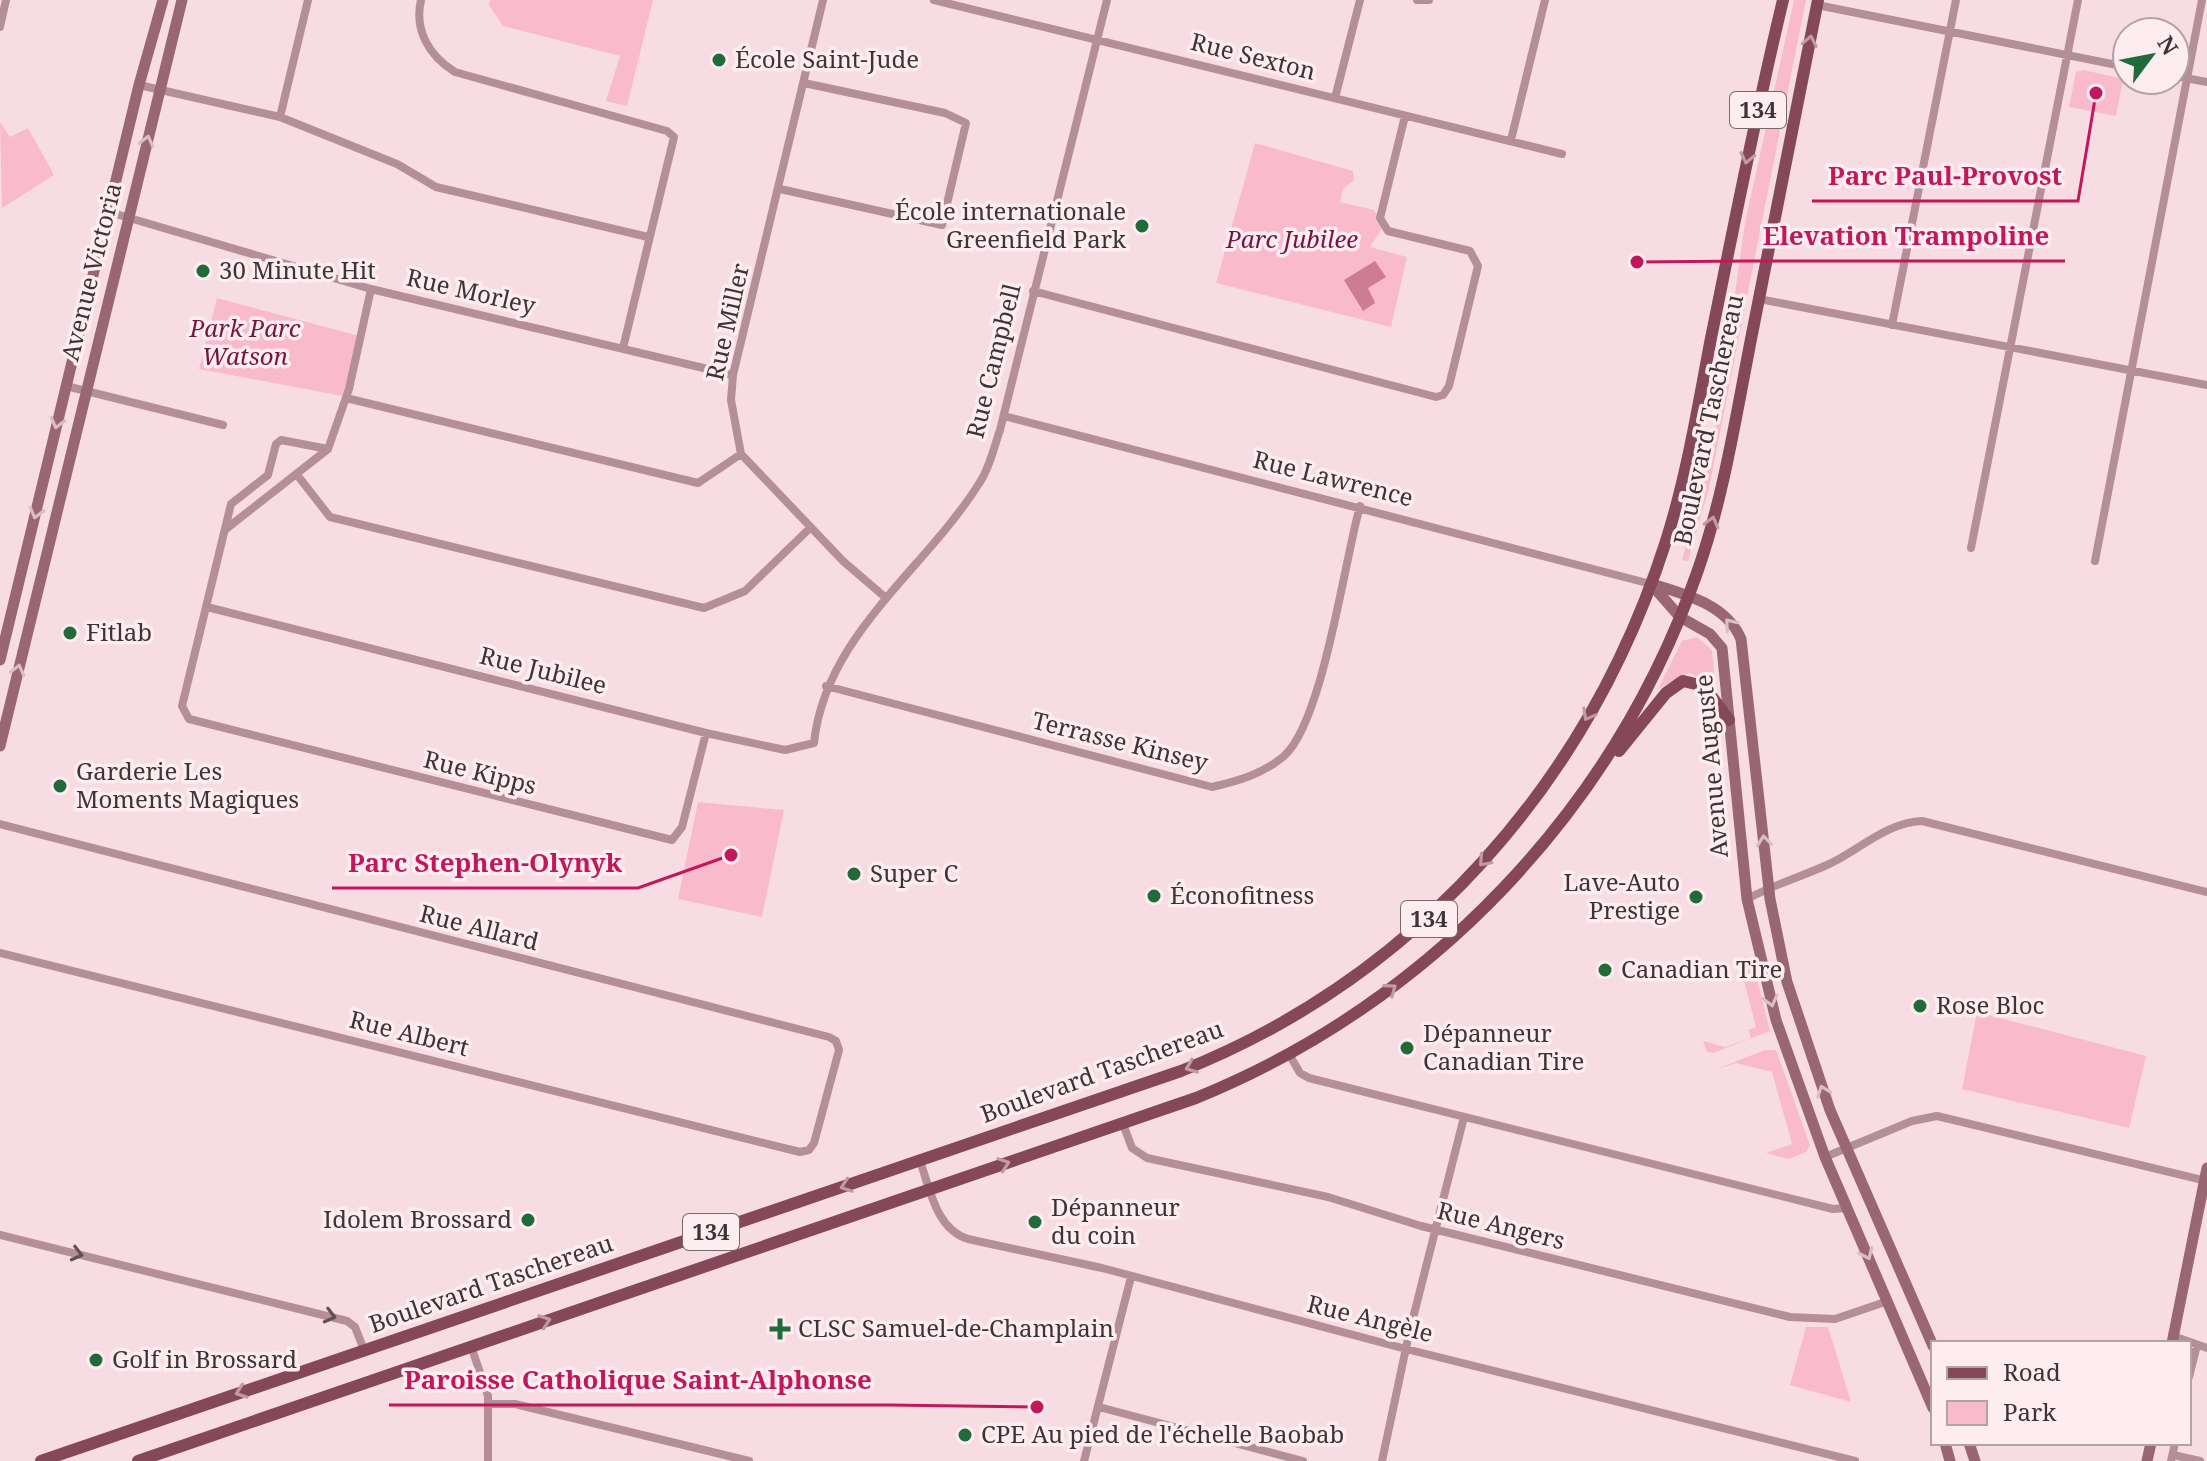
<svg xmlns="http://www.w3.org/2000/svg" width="2207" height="1461" font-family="'Noto Serif',serif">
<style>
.green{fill:#f9bbcc}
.water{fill:#cc7c94}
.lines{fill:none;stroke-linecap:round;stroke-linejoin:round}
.street{stroke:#b48f99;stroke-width:8}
.secondary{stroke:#996674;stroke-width:11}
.primary{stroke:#85485b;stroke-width:12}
.oneway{stroke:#c19aa6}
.oneway2{stroke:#dabdc5}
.oneway3{stroke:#614f54}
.poi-dot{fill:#206b39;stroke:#fdecf0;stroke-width:3}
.labels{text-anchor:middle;stroke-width:7;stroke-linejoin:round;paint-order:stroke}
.shield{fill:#fdecf0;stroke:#776a6e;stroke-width:2}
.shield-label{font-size:22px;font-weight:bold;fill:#3e3336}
.street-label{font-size:24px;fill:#3e3336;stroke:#fdecf0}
.poi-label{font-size:24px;fill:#3e3336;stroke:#fdecf0;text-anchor:start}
.park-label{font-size:24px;font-style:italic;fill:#75163e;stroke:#fdecf0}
.leader{fill:none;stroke:#c2185b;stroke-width:3}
.callout-dot{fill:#c2185b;stroke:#fdecf0;stroke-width:3}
.callout-label{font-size:26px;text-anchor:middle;font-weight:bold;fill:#c2185b;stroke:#fdecf0;stroke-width:7;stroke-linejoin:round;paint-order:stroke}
</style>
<rect width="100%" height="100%" fill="#f7dce3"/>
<!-- green -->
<path class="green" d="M490,0H653L627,106L606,101L620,56L503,26L489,5Z
M1794,0H1806L1709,488L1688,561L1682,560L1713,446L1745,223Z
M2084,70L2123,79L2116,116L2069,107L2076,72Z
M0,122L10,137L28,128L54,175L2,208Z
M1255,143L1353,171L1354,180L1343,189L1340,202L1374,210L1384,225L1370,247L1407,257L1391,327L1216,283Z
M217,298L363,337L348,397L199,369Z
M1697,637L1712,650L1715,683L1688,673L1658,689L1682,641Z
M698,802L784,810L762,917L678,899Z
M1744,956L1752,959L1770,1031L1713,1053L1707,1052L1703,1041L1725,1047L1751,1038L1748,1030L1756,1027L1740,966Z
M1977,1012L2146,1056L2129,1128L1962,1089Z
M1765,1050H1776L1810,1145L1806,1152L1789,1159L1766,1153L1792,1144L1772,1072L1736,1063L1714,1070Z
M1806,1327H1828L1851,1402L1790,1385Z"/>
<!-- water -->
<path class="water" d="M1375,261L1386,277L1368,288L1375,303L1363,311L1344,280Z"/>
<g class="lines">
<!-- street -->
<path class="street" d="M421,0C414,30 429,56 455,72L667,131L674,137L623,348
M823,0L733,375L731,400L741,454L843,561L886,598
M934,0L1562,154
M1417,0H1429
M1817,5L2127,67
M0,27L6,0
M2175,76L2207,82
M139,85L280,117L397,164L436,187L648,237
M1335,98L1360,0
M280,117L308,0
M1511,140L1545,0
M780,189L942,225L966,123L945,113L804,83
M109,212L371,289L733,375
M1033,291L1436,397L1443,395L1449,386L1478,266L1470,251L1388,231L1380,218L1405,116
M1759,299L2207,385
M1892,325L1956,0
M66,386L223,425
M346,398L698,483L741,454
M1004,416L1651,584
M328,449L281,440L276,444L268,475L231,504L182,706L189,719L672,840L682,827L706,733
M298,476L330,517L704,608L745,591L810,528
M226,529L328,449L349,389L371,289
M1971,548L2078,0
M2095,561L2202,0
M207,607L706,733L785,750L814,743C825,635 926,569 980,482C990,467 994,447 1000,430L1107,0
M826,686L1212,787C1238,781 1263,774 1284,756C1323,721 1344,563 1360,506
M0,824L829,1037L836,1041L839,1050L814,1143L809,1150L800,1152L0,953
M1747,899C1773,885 1800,877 1827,865C1858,851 1887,822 1922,821L2207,892
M1289,1054L1300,1073L1309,1078L1833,1209L1847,1208
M1123,1124L1132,1148L1147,1158L1328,1197L1421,1226L1790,1317L1835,1319L1888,1301
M1825,1157L1912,1121L1937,1116L2207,1181
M920,1161C930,1189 936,1229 968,1239L1102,1268L1406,1349L1855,1461
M0,1235L347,1321L355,1327L364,1350
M2173,1336L2207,1348
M471,1346L488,1396V1461
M2189,1377L2197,1345
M489,1404H515L749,1461
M1099,1407L1303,1461
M2173,1455L2200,1461
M1084,1461L1131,1277
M1382,1461L1409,1334L1464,1117
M2171,1461L2175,1443"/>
<!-- secondary -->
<path class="secondary" d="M1651,584L1680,617L1710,634L1722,648L1747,899L1776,1020L1825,1157L1933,1408
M1652,584C1686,595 1726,604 1741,639L1770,899L1787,982L1830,1110L1933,1346
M0,660L139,85L163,0
M0,746L182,0
M2172,1343L2207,1168
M1945,1443L1950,1461
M1969,1443L1975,1461
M2147,1461L2151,1443"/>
<!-- primary -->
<path class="primary" d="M1619,751L1666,693L1683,681L1704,686L1729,720
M41,1461L1181,1071C1417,977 1589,782 1666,541C1687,475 1698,406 1711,338C1734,225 1756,112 1783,0
M138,1461L1196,1098C1430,1003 1615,809 1698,570C1725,492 1737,409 1753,329C1774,219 1797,110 1818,0"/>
</g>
<!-- one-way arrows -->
<defs><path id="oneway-chevron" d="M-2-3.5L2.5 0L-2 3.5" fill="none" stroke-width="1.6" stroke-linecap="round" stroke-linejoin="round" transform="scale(2)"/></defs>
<g class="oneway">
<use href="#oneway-chevron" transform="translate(1810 41) rotate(-79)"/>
<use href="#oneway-chevron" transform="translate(1747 158) rotate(102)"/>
<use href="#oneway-chevron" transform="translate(1712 522) rotate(-75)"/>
<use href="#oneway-chevron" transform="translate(1588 715) rotate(119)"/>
<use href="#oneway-chevron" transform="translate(1484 861) rotate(132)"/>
<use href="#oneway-chevron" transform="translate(1391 989) rotate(-36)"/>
<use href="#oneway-chevron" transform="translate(1191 1067) rotate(158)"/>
<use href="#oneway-chevron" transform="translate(1004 1164) rotate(-19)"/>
<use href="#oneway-chevron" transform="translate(846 1186) rotate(161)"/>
<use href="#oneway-chevron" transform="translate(545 1321) rotate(-19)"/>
<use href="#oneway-chevron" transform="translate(241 1392) rotate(161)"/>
</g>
<g class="oneway2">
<use href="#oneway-chevron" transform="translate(147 141) rotate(-76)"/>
<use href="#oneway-chevron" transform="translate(57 423) rotate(104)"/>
<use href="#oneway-chevron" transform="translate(36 513) rotate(104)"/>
<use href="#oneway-chevron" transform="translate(1730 624) rotate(-130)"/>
<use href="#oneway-chevron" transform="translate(18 670) rotate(-76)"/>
<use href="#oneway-chevron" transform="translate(1764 841) rotate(-96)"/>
<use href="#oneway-chevron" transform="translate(1771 1001) rotate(76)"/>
<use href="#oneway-chevron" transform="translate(1823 1091) rotate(-110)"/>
<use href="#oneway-chevron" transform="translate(1867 1254) rotate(66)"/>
</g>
<g class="oneway3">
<use href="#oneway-chevron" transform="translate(77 1254) rotate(14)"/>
<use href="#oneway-chevron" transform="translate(330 1316) rotate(14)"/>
</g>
<!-- markers -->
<g class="poi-dot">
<circle cx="719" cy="60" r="8"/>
<circle cx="1142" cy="226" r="8"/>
<circle cx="203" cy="271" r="8"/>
<circle cx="70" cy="633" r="8"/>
<circle cx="60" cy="786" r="8"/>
<circle cx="854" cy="874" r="8"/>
<circle cx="1154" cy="896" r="8"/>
<circle cx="1696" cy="897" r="8"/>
<circle cx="1605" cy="970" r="8"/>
<circle cx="1920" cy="1006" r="8"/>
<circle cx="1407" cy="1048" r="8"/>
<circle cx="528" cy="1220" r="8"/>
<circle cx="1035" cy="1222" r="8"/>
<path d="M776 1317h8v8h8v8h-8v8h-8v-8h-8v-8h8z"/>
<circle cx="96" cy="1360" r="8"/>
<circle cx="965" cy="1435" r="8"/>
</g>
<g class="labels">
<!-- shield labels -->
<g class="shield">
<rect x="1730" y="92" width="56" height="36" rx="6"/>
<rect x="1401" y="901" width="56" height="36" rx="6"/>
<rect x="683" y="1214" width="56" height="36" rx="6"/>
</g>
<g class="shield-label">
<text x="1758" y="118">134</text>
<text x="1429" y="927">134</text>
<text x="711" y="1240">134</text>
</g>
<!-- street labels -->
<g class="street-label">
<text transform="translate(1253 57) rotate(14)" y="8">Rue Sexton</text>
<text transform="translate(92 272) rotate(-76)" y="8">Avenue Victoria</text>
<text transform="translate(471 292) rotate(13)" y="8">Rue Morley</text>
<text transform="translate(728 322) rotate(-77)" y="8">Rue Miller</text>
<text transform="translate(994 361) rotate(-76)" y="8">Rue Campbell</text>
<text transform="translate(1709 420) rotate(-78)" y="8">Boulevard Taschereau</text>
<text transform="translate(1333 479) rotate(14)" y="8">Rue Lawrence</text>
<text transform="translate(543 671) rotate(14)" y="8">Rue Jubilee</text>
<text transform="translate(1120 742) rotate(14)" y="8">Terrasse Kinsey</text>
<text transform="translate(1712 766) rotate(-95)" y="8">Avenue Auguste</text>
<text transform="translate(480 773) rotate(14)" y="8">Rue Kipps</text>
<text transform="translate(479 928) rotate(14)" y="8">Rue Allard</text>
<text transform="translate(409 1034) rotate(14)" y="8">Rue Albert</text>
<text transform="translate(1102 1072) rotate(-20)" y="8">Boulevard Taschereau</text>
<text transform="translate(1501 1226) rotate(14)" y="8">Rue Angers</text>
<text transform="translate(491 1284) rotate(-19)" y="8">Boulevard Taschereau</text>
<text transform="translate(1370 1319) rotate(14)" y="8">Rue Angèle</text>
</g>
<!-- poi labels -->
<g class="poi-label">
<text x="735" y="68">École Saint-Jude</text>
<text x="1126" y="220" text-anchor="end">École internationale<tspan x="1126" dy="28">Greenfield Park</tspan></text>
<text x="219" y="279">30 Minute Hit</text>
<text x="86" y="641">Fitlab</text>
<text x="76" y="780">Garderie Les<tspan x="76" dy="28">Moments Magiques</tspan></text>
<text x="870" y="882">Super C</text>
<text x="1680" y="891" text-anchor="end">Lave-Auto<tspan x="1680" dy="28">Prestige</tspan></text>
<text x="1170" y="904">Éconofitness</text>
<text x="1621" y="978">Canadian Tire</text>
<text x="1936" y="1014">Rose Bloc</text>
<text x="1423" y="1042">Dépanneur<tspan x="1423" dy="28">Canadian Tire</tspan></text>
<text x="1051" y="1216">Dépanneur<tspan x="1051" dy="28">du coin</tspan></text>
<text x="512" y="1228" text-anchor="end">Idolem Brossard</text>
<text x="798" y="1337">CLSC Samuel-de-Champlain</text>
<text x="112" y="1368">Golf in Brossard</text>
<text x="981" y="1443">CPE Au pied de l'échelle Baobab</text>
</g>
<!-- park labels -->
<g class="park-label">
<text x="1292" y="248">Parc Jubilee</text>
<text x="245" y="337">Park Parc<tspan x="245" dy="28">Watson</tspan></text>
</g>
</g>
<!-- callouts -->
<path class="leader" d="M2096 93L2078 201H1812M1637 262L1747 261H2065M731 855L638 888H332M1037 1407L888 1405H389"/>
<g class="callout-dot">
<circle cx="2096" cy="93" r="8"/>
<circle cx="1637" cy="262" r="8"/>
<circle cx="731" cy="855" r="8"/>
<circle cx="1037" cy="1407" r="8"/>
</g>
<g class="callout-label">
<text x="1945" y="185">Parc Paul-Provost</text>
<text x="1906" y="245">Elevation Trampoline</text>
<text x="485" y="872">Parc Stephen-Olynyk</text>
<text x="638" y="1389">Paroisse Catholique Saint-Alphonse</text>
</g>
<!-- legend -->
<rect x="1931" y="1341" width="260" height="104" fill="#fdecf0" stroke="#b1a2a6" stroke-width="2"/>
<rect x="1947" y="1367" width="40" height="12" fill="#85485b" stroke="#b1a2a6" stroke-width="2"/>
<text x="2003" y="1381" font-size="24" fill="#3e3336">Road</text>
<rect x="1947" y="1401" width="40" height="24" fill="#f9bbcc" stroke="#b1a2a6" stroke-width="2"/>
<text x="2003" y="1421" font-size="24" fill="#3e3336">Park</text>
<!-- north arrow -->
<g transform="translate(2151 56) rotate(58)"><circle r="38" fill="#fdecf0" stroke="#b1a2a6" stroke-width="2"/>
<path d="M0-6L14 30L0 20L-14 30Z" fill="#206b39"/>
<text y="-12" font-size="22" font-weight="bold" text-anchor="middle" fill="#3e3336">N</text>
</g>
</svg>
